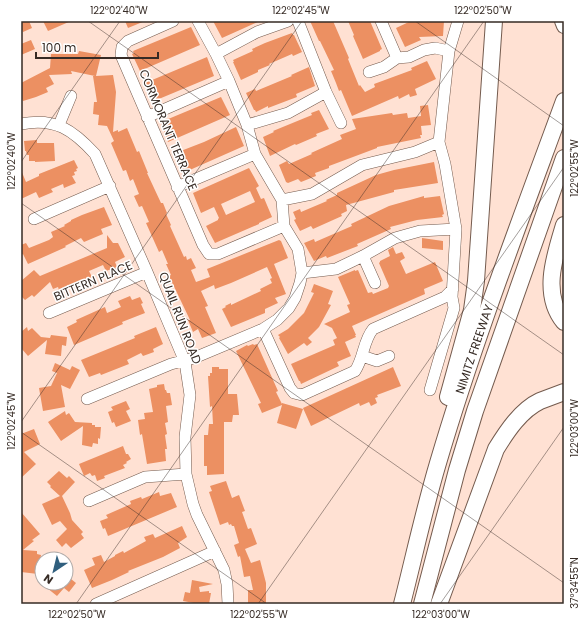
<svg xmlns="http://www.w3.org/2000/svg" width="585" height="625" font-family="Poppins,sans-serif">
<style>
.building{fill:#ec9062;fill-rule:evenodd}
.lines{fill:none;stroke-linecap:round;stroke-linejoin:round}
.minor-casing{stroke:#745b4e;stroke-width:12}
.major-casing{stroke:#745b4e;stroke-width:16}
.highway-casing{stroke:#745b4e;stroke-width:18}
.minor{stroke:#fff;stroke-width:11}
.major{stroke:#fff;stroke-width:14}
.highway{stroke:#fff;stroke-width:16}
.ticks{fill:none;stroke:#362b25;stroke-width:1;stroke-opacity:0.45}
.labels{text-anchor:middle;stroke-width:3;stroke-linejoin:round;paint-order:stroke}
.street-label{font-size:12px;fill:#362b25;stroke:#fff}
.neatline{fill:none;stroke:#362b25;stroke-width:1.5}
.ticks-label{font-size:10px;text-anchor:middle;fill:#362b25}
</style>
<rect width="100%" height="100%" fill="#ffe1d3"/>
<!-- building -->
<path class="building" d="M21,21H29L32,28L23,32L21,27Z
M43,21H71L48,31Z
M125,21H145L128,28Z
M213,21H260L222,38Z
M310,21H333L349,58L348,59L359,86L360,85L365,92L375,87L374,84L412,70L411,68L427,61L436,79L415,89L417,95L410,97L409,94L399,99L398,96L352,116L341,90L339,91L336,83L331,71L334,70L320,41H319Z
M348,21H370L382,49L380,50V51L363,59L353,36L354,35Z
M411,21H444L443,36L419,37L421,40L405,47L396,28Z
M191,27L200,45L140,71L132,54L134,53L133,51Z
M292,33L293,35H294L302,52L293,56L292,54L269,64L270,65L258,70V72L241,80L233,62H234L233,60L253,51L252,49L265,43Z
M31,40L35,49L21,55V44Z
M79,51L101,55L96,76L113,75L116,92L113,132L118,130V132L127,128L137,152L139,151L148,173H147L161,203H163L167,213L166,214L171,225L170,226L184,257L186,256L187,260L191,258L196,268L191,270L196,282L210,277L207,269L279,240L281,241L288,258L274,264L286,294L275,298L278,303L265,309V313L231,327L222,309L226,307L225,306L231,303V305L261,291L260,289L272,283L270,279L272,278L267,267L231,283L215,289L214,285L201,291L208,306L205,307L216,333L202,338L198,329L193,332L188,320H190L169,276L171,275L166,264H168L162,250L159,252L146,223L149,222L142,206L139,207L134,196L139,194L133,179L130,181L126,170L123,171L111,143L114,141L107,126L98,125L99,115L93,114L94,102H97L93,76H95L71,71L72,74L49,75L54,84L46,88L48,92L36,97L23,101L22,99H21V83L50,68L51,54H78Z
M207,57L214,76L154,101V100H152L145,83Z
M309,67L315,86L296,94L297,97L289,100L268,108V106L256,112L255,110H254L246,93L255,89L256,91L292,76L291,75Z
M221,97L230,115L168,142L161,122Z
M428,105L431,125L421,126L422,135H420L421,138L377,147V148L329,166V168L315,173L316,176L301,182L298,179L288,183L286,182L279,165L287,161L289,164L312,154L311,153L342,139L340,135L356,129L352,119L392,113L393,115L407,113L408,118L421,116L420,106Z
M319,110L329,129L316,134L317,136L296,145L295,144L270,156L263,137L274,132L273,131L312,115L311,113Z
M236,127L244,146L183,173L182,171H181L173,154L204,142Z
M37,140V143H54L55,161L35,162V161H29V155H27L26,151H25L24,141Z
M74,160L78,168L76,169L77,171L74,172L75,175L72,176L76,183L64,188L63,184L51,189L53,192L39,198L36,192L21,199V170L26,182L39,176V174Z
M434,162L438,183L394,190V192L346,205L347,211L341,214L342,216L313,229L311,226L300,231L294,220L296,219L293,212L300,209L301,212L327,201L326,200L337,195V193L376,175L394,170Z
M249,168L259,186L256,188L261,199L264,198L272,217L259,223V224L215,243L206,226L218,220V219L219,218L214,207L201,213L193,193ZM250,191L255,202L226,215L221,204Z
M424,196V198L440,196L444,214L442,215L443,217L417,220L390,227L391,229L357,244L358,246L327,258L326,256L314,261L304,243L314,239L315,242L352,226L351,224L389,206Z
M104,207L112,225L101,229L103,234L84,242L81,238L65,246L66,247L28,264L23,254L21,255V245L26,243L29,248L49,240L53,237L51,232L65,226L64,225L71,221V220L82,215Z
M107,235L113,243H118L125,257L115,262L117,267L106,271L103,265L89,271L92,277L59,290L58,287L53,289L50,282L34,297L32,295L25,300L21,296V281L34,270L40,276L107,248Z
M422,238L443,241V250L422,248Z
M393,247L396,254L402,252L405,258L400,261L406,274L435,262L443,281L424,289L425,294L352,326L356,335H355L356,337L345,342L351,356L337,362L339,366L301,384L300,381H299L291,364L335,345L333,340L337,338L332,328L324,324L350,312L347,305L350,304L338,277L355,270V271L358,270L368,293L372,292L373,294L388,288L389,286L379,263L380,262V261L390,256L388,250Z
M314,284L333,291L328,304L331,305L319,327L308,338L312,342L307,346L304,343L288,354L279,338L280,337L278,335L288,329L304,313L314,293L311,292Z
M130,296L132,300L140,297L143,303L141,304L145,313L122,322L123,324L74,345L67,327L77,322L76,320L105,307L107,313L121,307L118,301Z
M27,327L28,331L32,328L41,337L50,338L51,335L67,337L66,346L62,345L61,356L45,354L47,340L28,356L21,348V332Z
M156,327L163,344L153,349L154,352L143,356L141,353L127,360L129,364L101,375L100,373L89,377L81,360L135,338L134,336Z
M253,344L254,345L257,344L278,391L276,392L282,404V403L303,409L296,429L277,423L282,405L262,413L258,404L261,403L236,351L247,345L248,346Z
M55,363L70,370L72,366L80,370L70,389L61,385L65,407L43,411L39,388L51,386L57,373L52,371Z
M212,367H219V369H228V394H237L239,415H233L232,422H224V474L207,475V466H204V435H208L209,424H213L212,406L210,407L208,376H210V373H212Z
M393,367L401,386L377,395L378,397L375,398L377,403L371,406L369,402L360,406L359,403L311,426L303,408Z
M164,384L165,390H166L167,393H170L172,405L166,406L168,422L165,423L167,434L165,435L167,449H165L166,461L147,464L142,434L140,435L138,420L145,419L144,413L153,412L149,389L157,387V385Z
M126,401L130,409L126,411L131,421L116,427L114,422L112,423L108,412L113,410L111,407Z
M65,411L66,415L69,413L75,422L92,423V425H95V427H101L100,439L98,438V444L93,443L92,447L82,445L83,426L61,441L48,422Z
M34,429L40,444L24,452L36,464L21,478V434Z
M123,446L126,454H128L131,459L126,462L127,463L123,465L125,468L104,476L105,478L97,481L95,475L92,476L90,473L84,476L79,464Z
M59,471L67,478L69,476L75,482L62,496L70,513L72,520L83,532L81,534L84,538L71,548L66,543L62,547L56,540L67,529L60,521L52,525L42,504L60,496L50,487L51,486L47,482Z
M226,481L232,498L239,495L245,511L242,512L248,529L251,528L257,544L245,549L251,563L260,560L266,583V604H248V590H253L250,576L244,577L240,556L238,557L234,545L239,543L234,526H232L231,524L229,525L228,522L220,525L209,492L212,491L210,486Z
M159,492L160,496L171,493L177,507L108,536L105,528L103,529L100,521L108,518L106,515L131,504L130,501L141,497L142,499Z
M21,512L40,534L32,540L34,541L23,550L37,551V554L41,555L38,574L21,572Z
M182,526L187,537L178,543L180,548L163,557L128,571L129,572L112,580L92,588L84,570L95,565L92,558L101,555L104,562L115,556V555L123,551L124,553L146,541L144,537L153,534L155,538Z
M66,575L76,583L69,592L64,588L57,596L47,588L51,583H66Z
M192,580L213,584L199,587L200,592L209,591V593H211L209,604H199L183,601L185,592L190,593Z"/>
<g class="lines">
<defs>
<path id="minor" d="M173,21L128,41L122,47L121,55L203,245L209,254H218L284,226
M298,21L326,92L341,123
M381,21L397,58
M216,54L257,32L288,21
M369,72L384,67L397,58L409,57L424,50L435,48L449,51
M147,117L229,81
M21,124C55,117 73,130 95,154L147,272L185,362L190,395L185,437L186,474L193,504L197,515L224,570L227,584L228,604
M59,125L71,96
M247,125L288,113L326,92
M177,187L255,154
M282,200L312,194L362,165L415,152L439,142
M34,219L110,186
M363,256L375,283
M302,273L336,269L363,256L395,238L420,231L456,229
M49,313L147,272
M263,329L290,388L294,393L302,395L355,371C364,358 363,341 373,329L445,297L453,289
M362,356L377,361L389,356
M430,390L454,308L452,297L456,229L445,164L439,142L449,51L458,21
M87,399L171,364L194,358L263,329L277,320L289,308L295,298L300,283L302,273L298,249L284,226L282,200L255,154L247,125L229,81L216,54L198,21
M89,501L145,477L186,474
M96,604L215,551"/>
<path id="major" d="M562,21L564,26"/>
<g id="highway">
<path d="M564,225C555,255 541,294 564,322"/>
<path d="M448,397L472,310L476,281L494,21"/>
<path id="s1" d="M402,604C414,557 424,510 438,463C474,341 520,221 564,101"/>
<path d="M422,604L457,470L475,411L564,158"/>
<path d="M439,604L496,449C507,431 521,410 540,401C548,398 556,395 564,392"/>
</g>
</defs>
<!-- minor casing -->
<use href="#minor" class="minor-casing"/>
<!-- major casing -->
<use href="#major" class="major-casing"/>
<!-- highway casing -->
<use href="#highway" class="highway-casing"/>
<!-- minor -->
<use href="#minor" class="minor"/>
<!-- major -->
<use href="#major" class="major"/>
<!-- highway -->
<use href="#highway" class="highway"/>
</g>
<!-- ticks -->
<path class="ticks" d="M88,21L564,355M415,21L564,126M21,162L120,21M21,203L564,583M21,422L302,21M21,432L267,604M76,604L484,21M258,604L564,167M440,604L564,427"/>
<g class="labels">
<!-- street labels -->
<g class="street-label">
<text transform="translate(168 130) rotate(67)" y="4">CORMORANT TERRACE</text>
<text transform="translate(93 281) rotate(-23)" y="4">BITTERN PLACE</text>
<text transform="translate(180 318) rotate(69)" y="4">QUAIL RUN ROAD</text>
<text dy="4" stroke="none"><textPath href="#s1" startOffset="265">NIMITZ FREEWAY</textPath></text>
</g>
</g>
<!-- border -->
<rect width="585" height="625" fill="none" stroke="#ffffff" stroke-width="44"/>
<!-- north arrow -->
<g transform="translate(54 571) rotate(215)"><circle r="19" fill="#ffffff" stroke="#afaaa8"/>
<path d="M0-3L7 15L0 10L-7 15Z" fill="#305f7e"/>
<text y="-6" font-size="11" font-weight="bold" text-anchor="middle" fill="#362b25">N</text>
</g>
<!-- scale -->
<path d="M36 52v6h122v-6" fill="none" stroke="#362b25" stroke-width="2"/>
<text x="42" y="52" font-size="12" fill="#362b25" stroke="#ffffff" stroke-width="3" paint-order="stroke">100 m</text>
<rect x="22" y="22" width="541" height="581" class="neatline"/>
<g class="ticks-label">
<text x="119" y="14">122°02'40"W</text>
<text x="301" y="14">122°02'45"W</text>
<text x="483" y="14">122°02'50"W</text>
<text transform="translate(11 161) rotate(-90)" y="4">122°02'40"W</text>
<text transform="translate(574 168) rotate(-90)" y="4">122°02'55"W</text>
<text transform="translate(11 421) rotate(-90)" y="4">122°02'45"W</text>
<text transform="translate(574 428) rotate(-90)" y="4">122°03'00"W</text>
<text transform="translate(574 583) rotate(-90)" y="4">37°34'55"N</text>
<text x="77" y="618">122°02'50"W</text>
<text x="259" y="618">122°02'55"W</text>
<text x="441" y="618">122°03'00"W</text>
</g>
</svg>
